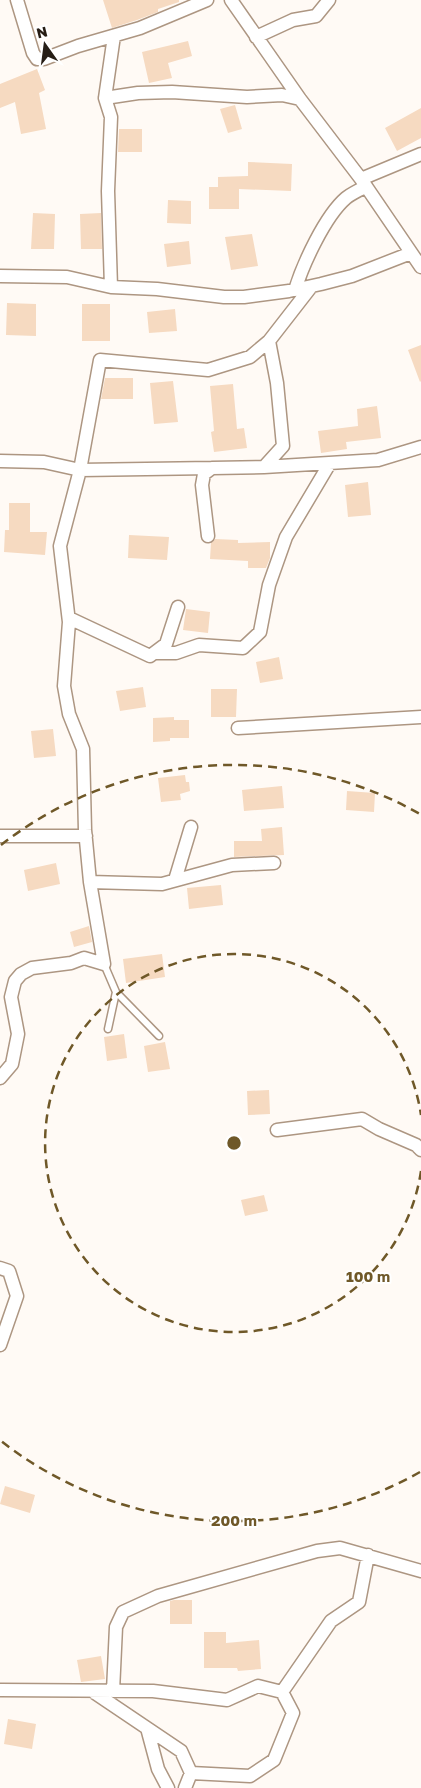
<svg xmlns="http://www.w3.org/2000/svg" width="421" height="1788" font-family="'Golos Text',sans-serif">
<style>
.building{fill:#f6dac1}
.lines{fill:none;stroke-linecap:round;stroke-linejoin:round}
.lane-casing{stroke:#ad9682;stroke-width:9}
.street-casing{stroke:#ad9682;stroke-width:15}
.lane{stroke:#fff;stroke-width:6}
.street{stroke:#fff;stroke-width:12}
.ring{fill:none;stroke:#6f5828;stroke-width:2.5;stroke-dasharray:9 6}
.centre{fill:#6f5828;stroke:#fff;stroke-width:2.5}
.ring-label{font-size:15px;text-anchor:middle;font-weight:bold;fill:#6f5828;stroke:#fff;stroke-width:4;stroke-linejoin:round;paint-order:stroke}
</style>
<rect width="100%" height="100%" fill="#fffaf5"/>
<!-- building -->
<path class="building" d="M103,0H179V2L158,9V12L137,20L112,28Z
M188,41L192,56L168,63L172,78L149,83L142,52Z
M37,69L45,90L39,93L46,129L21,134L15,102L0,108V84Z
M235,105L242,129L228,133L220,109Z
M421,108V138L397,151L385,128Z
M119,129H142V152H118Z
M248,162L292,164L291,191L239,189V209H209V187H218V177L248,176Z
M168,200L191,201V224L167,223Z
M33,213L55,214L54,249H31Z
M101,213L102,249H81L80,214Z
M252,234L258,266L231,270L225,237Z
M189,241L191,264L167,267L164,244Z
M7,303L36,304V336L6,335Z
M82,304H110V341H82Z
M175,309L177,331L149,333L147,312Z
M421,345V381L420,382L408,350Z
M105,378H133V399H101Z
M173,381L178,422L154,424L150,383Z
M233,384L237,429L244,428L247,448L214,452L211,432L214,431L210,386Z
M377,406L381,438L346,442L347,449L321,453L318,431L358,426L357,409Z
M368,482L371,515L348,517L345,485Z
M9,503H30V532H47L45,555L4,552L5,530H9Z
M129,535L169,537L167,560L128,558Z
M215,539L238,540V543L270,542V558L266,568H248V561L210,559L211,543Z
M186,609L210,612L208,633L183,630Z
M279,657L283,679L260,683L256,662Z
M143,687L146,707L120,711L116,691Z
M211,689H237L236,717H211Z
M174,717V720H189V738H170V741L153,742V718Z
M53,729L56,756L34,758L31,731Z
M185,775L186,782H189L190,791L180,794L181,800L161,802L158,778Z
M282,786L284,808L244,811L242,790Z
M347,791L375,793L374,812L346,810Z
M282,827L284,855L234,857V841H262L261,829Z
M56,863L60,884L28,891L24,870Z
M221,885L223,905L189,909L187,888Z
M89,926L92,942L74,947L70,932Z
M162,954L165,977L126,983L123,959Z
M124,1034L127,1058L107,1061L104,1037Z
M165,1042L170,1069L148,1072L144,1046Z
M269,1090L270,1114L248,1115L247,1091Z
M264,1195L268,1211L245,1216L241,1200Z
M5,1486L35,1495L30,1513L0,1504Z
M174,1600H192V1624H170V1601Z
M204,1632H226V1643L259,1640L261,1669L238,1671L237,1668H204Z
M101,1656L105,1679L81,1682L77,1660Z
M8,1719L36,1724L32,1749L4,1744Z"/>
<g class="lines">
<defs>
<path id="lane" d="M104,964L116,992L159,1036
M108,1029L116,992"/>
<path id="street" d="M17,0L33,53L37,59H44L78,46L140,28L207,0
M231,0L300,99L361,179L421,267
M256,37L293,20L316,16L329,0
M105,98L138,93L172,92L247,97L282,95L300,99
M361,179L421,154
M0,276L67,277L111,287L157,289L224,297H244L289,291L321,284L352,276L411,253
M111,287L108,191L111,117L105,98L114,36
M295,290C303,264 325,216 346,198C352,193 360,190 366,186
M0,461L44,462L80,470L212,468
M264,467L378,460L421,447
M208,536L202,485L204,474L212,468L264,467L283,446L277,383L269,341L311,287
M69,618L150,656L166,644L178,607
M154,653H176L199,645L243,648L260,632L269,585L286,537L330,463
M238,728L421,717
M0,836H86
M175,880L191,827
M90,882L162,884L232,865L274,863
M0,1078L12,1064L18,1034L11,997L15,981L21,974L32,968L71,963L84,958L104,964L90,882L85,830L83,749L69,714L64,686L69,622L60,546L80,470L100,360L208,370L250,357L269,341
M277,1130L362,1119L379,1129L416,1145L421,1150
M0,1268L9,1271L17,1296L0,1345
M0,1690L153,1691L227,1700L258,1686L282,1692L331,1621L359,1602L368,1555
M92,1691L181,1751L191,1773
M113,1691L116,1627L123,1612L158,1596L317,1551L340,1548L421,1571
M147,1728L158,1769L168,1788
M185,1788L191,1773L250,1776L274,1760L293,1713L282,1692"/>
</defs>
<!-- lane casing -->
<use href="#lane" class="lane-casing"/>
<!-- street casing -->
<use href="#street" class="street-casing"/>
<!-- lane -->
<use href="#lane" class="lane"/>
<!-- street -->
<use href="#street" class="street"/>
</g>
<!-- distance rings -->
<g class="ring">
<path d="M421 1171A189 189 0 1 1 421 1115"/>
<path d="M420 1472A378 378 0 0 1 1 1441M1 845A378 378 0 0 1 420 814"/>
</g>
<circle cx="234" cy="1143" r="8" class="centre"/>
<g class="ring-label">
<text x="368" y="1282">100 m</text>
<text x="234" y="1526">200 m</text>
</g>
<!-- north arrow -->
<g transform="translate(45 45) rotate(346)" stroke="#ffffff" stroke-width="4" paint-order="stroke">
<path d="M0-4L9 19L0 12L-9 19Z" fill="#261d15"/>
<text y="-8" font-size="14" font-weight="bold" text-anchor="middle" fill="#261d15">N</text>
</g>
</svg>
